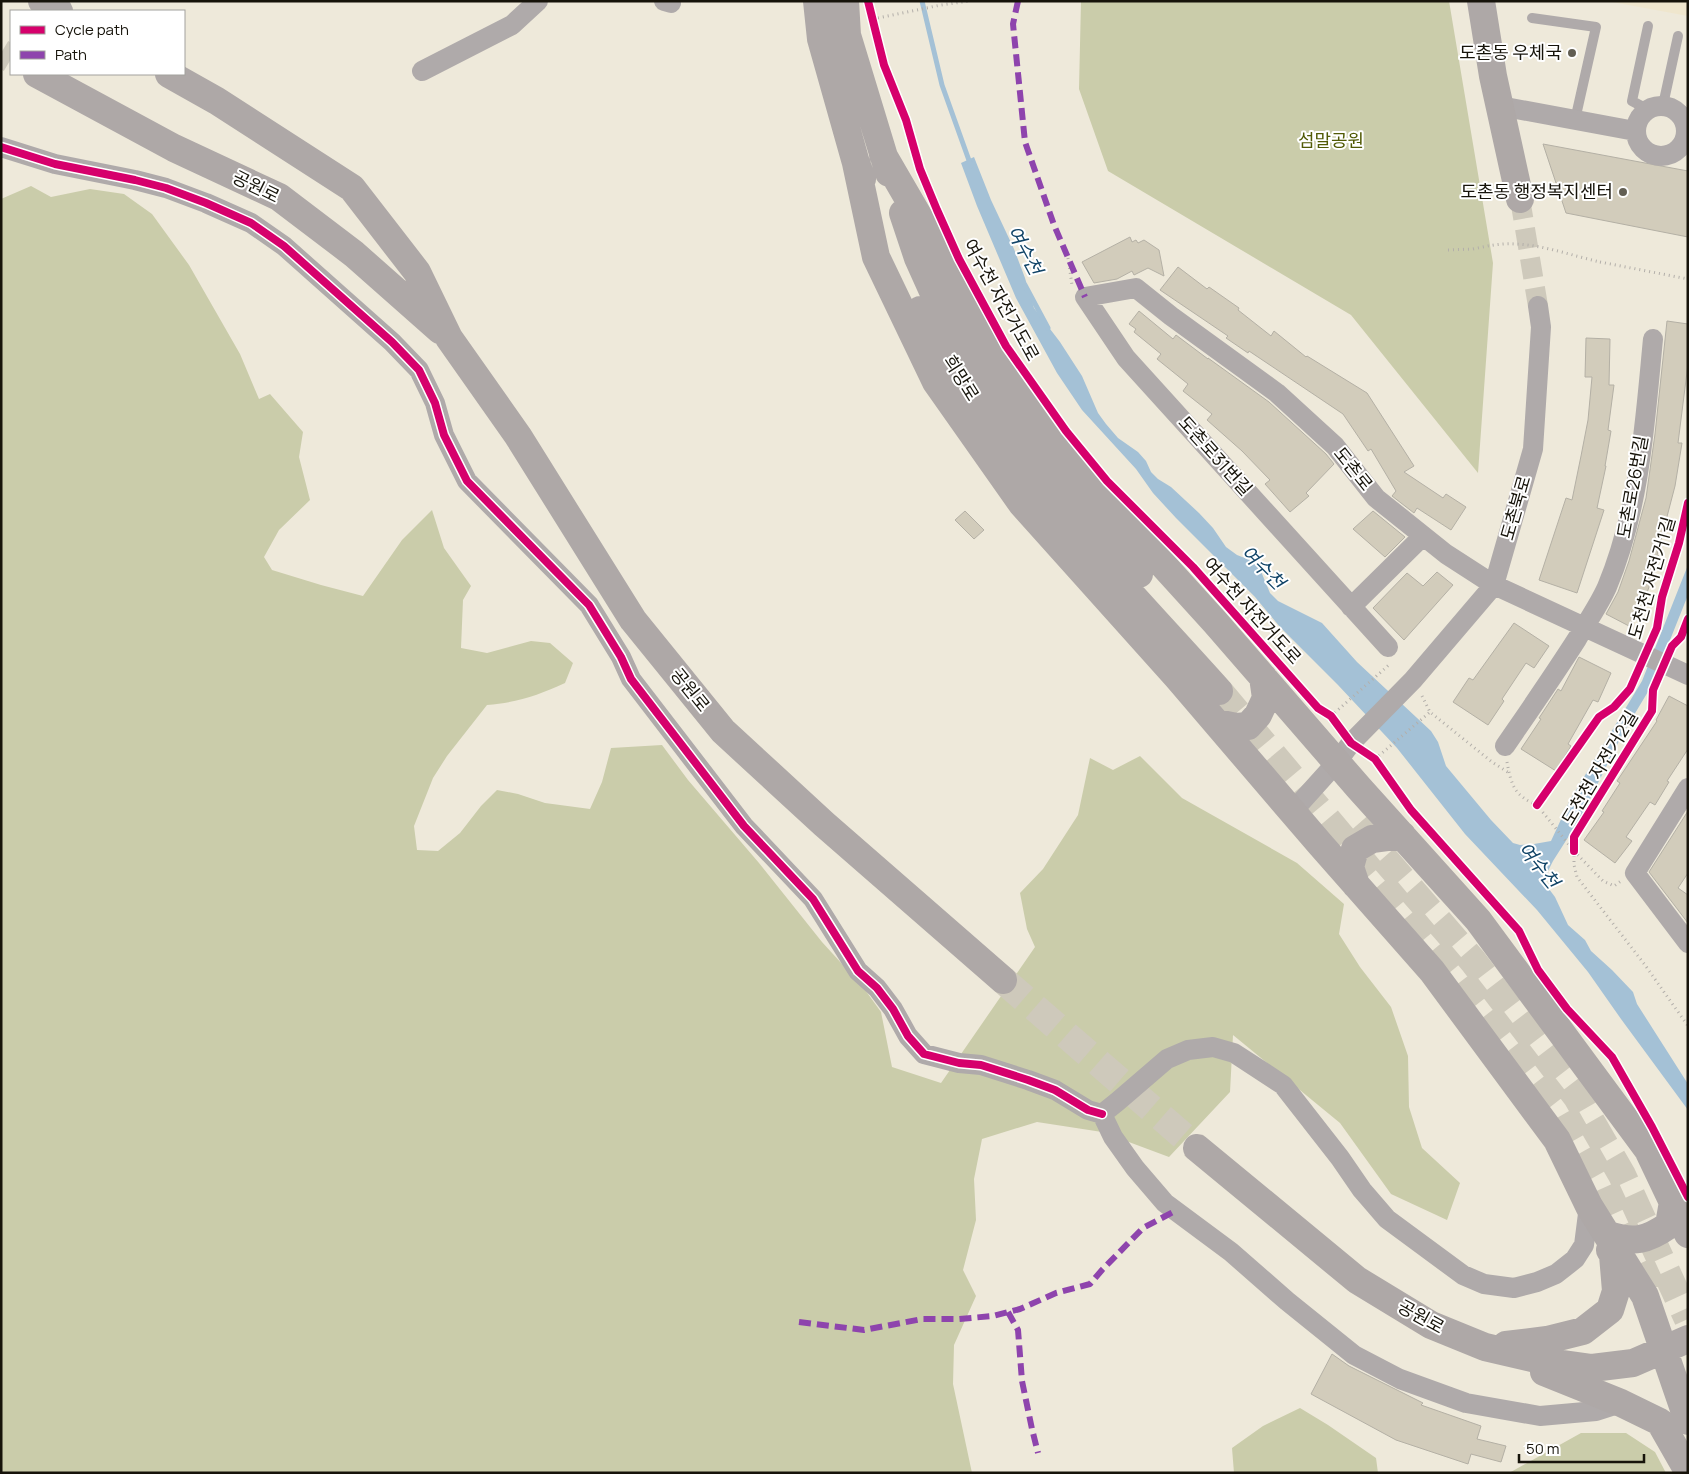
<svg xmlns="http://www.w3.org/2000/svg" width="1689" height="1474" font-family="Manrope,'Noto Sans KR',sans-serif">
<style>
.built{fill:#efe6cd}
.forest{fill:#caccaa}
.water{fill:#a4c1d6}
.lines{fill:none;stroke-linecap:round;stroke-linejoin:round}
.stream{stroke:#a4c1d6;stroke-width:5}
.building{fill:#d2ccbb;stroke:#b4b0a5}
.street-tunnel{stroke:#cec9bb;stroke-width:20;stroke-dasharray:20 10;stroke-linecap:butt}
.secondary-tunnel{stroke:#cec9bb;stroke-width:28;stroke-dasharray:28 14;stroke-linecap:butt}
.path{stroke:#b3afaa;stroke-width:3;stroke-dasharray:1 4;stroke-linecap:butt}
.lane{stroke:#afaaaa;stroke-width:10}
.street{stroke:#afaaaa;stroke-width:20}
.secondary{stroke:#aea8a7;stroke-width:28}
.path-bridge{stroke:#b3afaa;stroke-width:3;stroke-dasharray:1 4;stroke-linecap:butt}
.quiet{stroke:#8e44ad;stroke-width:6;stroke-dasharray:12 6;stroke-linecap:butt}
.cycleway-casing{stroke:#fff;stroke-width:11}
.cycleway{stroke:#d6006c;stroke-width:8}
.poi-dot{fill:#625e53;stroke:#fff;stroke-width:2}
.labels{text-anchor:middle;stroke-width:4;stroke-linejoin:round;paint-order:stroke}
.poi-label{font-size:18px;fill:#16130a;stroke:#fff;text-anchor:end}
.park-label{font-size:18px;fill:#515a05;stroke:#fff}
.street-label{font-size:18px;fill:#16130a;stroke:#fff}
.water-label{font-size:19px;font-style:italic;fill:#114467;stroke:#fff}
</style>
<rect width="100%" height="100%" fill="#eee9da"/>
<!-- built -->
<path class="built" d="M1607,1H1688V16Z"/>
<!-- forest -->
<path class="forest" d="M1081,1H1449L1493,263L1478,473L1351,315L1108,171L1079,89Z
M31,186L51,197L90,189L124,194L152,214L189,265L240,354L259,399L270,394L303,432L299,457L310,500L279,530L264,557L272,570L321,585L363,596L402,540L432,510L444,548L471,586L463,600L461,648L487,653L531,641L550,643L573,663L565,683C539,695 516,703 487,705L447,756L433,778L414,826L417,850L438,851L460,833L481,806L497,790L518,794L545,803L590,809L602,782L611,748L662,745L688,780L759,863L822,942L863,987L881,1012L892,1067L941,1083L1035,947L1027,929L1020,893L1043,869L1078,815L1090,758L1113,770L1140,756L1182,798L1297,863L1344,904L1339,934L1360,967L1391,1007L1408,1056L1409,1107L1422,1148L1460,1183L1447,1220L1391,1194L1340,1123L1233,1035L1230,1092L1169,1157L1102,1132L1037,1122L982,1139L974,1179L976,1220L963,1270L976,1296L954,1345L953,1384L972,1473H1V199Z
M1300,1408L1328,1425L1376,1458L1378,1473H1234L1232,1448L1263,1426Z
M1581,1433H1626L1655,1452L1666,1473H1509Z"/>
<!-- water -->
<path class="water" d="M974,157L991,200L1014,249L1025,278L1034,308L1060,342L1082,376L1098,413L1106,424L1118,438L1138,452L1146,461L1151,472L1158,479L1171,487L1199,513L1213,528L1226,547L1237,555L1250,560L1260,569L1270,593L1278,601L1322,623L1357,662L1431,731L1438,742L1446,766L1491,820L1513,843L1520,845L1534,844L1551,841L1570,800L1642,681L1688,565V595L1652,685L1622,735L1581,817L1553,861L1543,881L1555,897L1568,925L1585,940L1591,951L1612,970L1633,992L1637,1004L1688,1084V1110L1621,1019L1588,972L1537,910L1465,834L1397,748L1338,685L1280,627L1255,597L1176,518L1153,493L1136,469L1082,410L1057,373L1016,298L977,206L961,163Z"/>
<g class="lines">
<!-- stream -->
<path class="stream" d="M922,1L942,85L971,166
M1025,285L1048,328"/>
</g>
<!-- building -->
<path class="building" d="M1543,144L1688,171V237L1566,213Z
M1130,237L1132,242L1136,240L1138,243L1144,240L1159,250L1164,276L1148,268L1134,275L1132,271L1117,279L1094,283L1082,262Z
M1178,267L1207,289L1209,287L1239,308L1238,310L1271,336L1274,331L1306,357L1307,356L1367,393L1414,466L1404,472L1443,498L1446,494L1466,507L1451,530L1417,508L1414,513L1392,496L1396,491L1371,449L1368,451L1343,414L1249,351L1248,353L1226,338L1228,336L1160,290Z
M1139,311L1173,339L1176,335L1208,359V358L1269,402L1326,454L1334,464L1306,493L1309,496L1290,512L1265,484L1270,480L1242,451L1207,420L1212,414L1183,391L1188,384L1157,359L1161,354L1134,332L1136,329L1129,324Z
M1667,321L1688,324V364L1678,443H1682L1675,486L1657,555L1659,556L1647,593L1629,626L1606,614L1618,592L1629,561L1646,498L1655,434Z
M1586,338L1610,339L1609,385H1614L1608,430L1611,431L1605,466H1606L1597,508L1604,510L1577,593L1539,580L1566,498L1572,500L1581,456L1588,420L1592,377H1585Z
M965,511L984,530L974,539L955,520Z
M1373,511L1405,537L1385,557L1353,529Z
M1437,572L1453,585L1404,640L1373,608L1407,573L1423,586Z
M1514,623L1549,646L1534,668L1526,663L1502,699L1504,701L1488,725L1453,702L1469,678L1473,680Z
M1579,657L1611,673L1598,702L1593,700L1568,744L1571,746L1556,771L1521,749L1541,719L1539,718L1543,712L1558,689L1561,691Z
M1669,696L1688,706V749L1667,781L1669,782L1655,805L1650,802L1626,837L1632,841L1615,863L1584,840L1604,812L1602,811L1620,783L1617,781L1657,721L1656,720Z
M1688,811V873L1678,888L1688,895V923L1649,872Z
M1332,1354L1349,1366L1423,1403L1421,1405L1481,1426L1477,1439L1506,1446L1501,1462L1471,1454L1468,1464L1396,1440L1311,1394Z"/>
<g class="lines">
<!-- street-tunnel -->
<path class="street-tunnel" d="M1520,199L1538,306"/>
<!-- secondary-tunnel -->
<path class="secondary-tunnel" d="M1,53L11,59
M1219,691L1457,974L1561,1108L1604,1184L1654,1293
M1356,826L1473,961L1577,1097L1622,1175L1688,1319
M1003,980L1197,1148"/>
<!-- path -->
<path class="path" d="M873,19L941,5L970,1
M1686,136H1688
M1448,250L1473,249
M1068,258L1072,285
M1600,262L1688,279
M1422,696L1430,712L1492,762L1509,773
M1331,716L1390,664
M1375,759L1430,712
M1507,762C1511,784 1514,796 1537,805L1574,851L1603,881L1614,886L1621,881
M1574,851V865L1577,877L1645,965L1688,1026"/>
<!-- lane -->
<path class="lane" d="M1532,18L1596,27L1575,120
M1663,105L1678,36
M1647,109L1632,101L1648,26"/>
<!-- street -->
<path class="street" d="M664,1L671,3
M422,71L512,25L538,1
M1636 131a25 25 0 1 1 50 0a25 25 0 1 1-50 0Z
M1500,106L1635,131
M1,147L55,164L135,180L166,188L206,203L251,223L284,246L392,342L419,370L435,403L444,435L467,481L589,605L621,657L631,679L744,826L813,899L858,971L877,988L893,1009L908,1036L924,1054L959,1063L981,1065L1028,1080L1055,1090L1088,1110L1102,1114
M1351,607L1423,536
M1388,647L1126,358L1085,297L1136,288L1171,316L1277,393L1335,446L1376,498L1446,554L1494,585L1688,675
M1505,746C1529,711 1554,675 1577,639C1587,622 1599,605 1607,587C1640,508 1645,422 1653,339
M1688,788L1635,873L1688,943
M1292,812L1337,762L1351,743L1413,680L1494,585L1533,449L1541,327L1538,306
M1589,1206L1584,1245L1575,1259L1556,1274L1537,1282L1514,1288L1484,1284L1463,1275L1387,1219L1362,1190L1340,1158L1283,1085L1234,1053L1213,1047L1188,1050L1167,1059L1117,1102L1102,1114L1113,1137L1135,1168L1165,1203L1231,1252L1287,1301L1354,1355L1400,1379L1466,1403L1540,1416L1596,1411L1621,1403"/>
<!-- secondary -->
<path class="secondary" d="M42,1L59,11
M817,1L821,39L856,163L862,179
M845,1L847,35L889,173
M1481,1L1493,76L1520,199
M37,74L174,148L279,197L354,254L440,330
M169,74L217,101L352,188L417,272L449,338L518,436L633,620L723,731L824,824L1003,980
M883,155L955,279L992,351L1052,438L1136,535L1215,622L1359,788L1478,920L1648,1150L1688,1234
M856,163L876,257L936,382L1022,504L1177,677L1320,844L1432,971L1557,1140L1589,1206L1645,1296L1688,1421
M903,213L918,258L936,298L1025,438L1072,497L1139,574
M920,310C948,358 975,406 1009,451C1074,535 1148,612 1219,691
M1217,723L1236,727L1248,726L1258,715L1266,698L1263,677
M1356,885L1350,867L1355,849L1372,839L1402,835
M1197,1148L1357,1280L1431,1325L1485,1347L1549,1362L1592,1368L1633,1363L1688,1339
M1608,1235C1634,1243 1646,1241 1669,1225L1673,1202
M1506,1345L1547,1340L1583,1331L1610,1310L1616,1291L1613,1255L1610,1250
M1544,1372L1621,1403L1660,1422L1688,1471"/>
<!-- path-bridge -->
<path class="path-bridge" d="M1473,249C1487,246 1501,243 1515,244C1544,245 1573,256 1600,262"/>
<!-- quiet -->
<path class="quiet" d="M1018,1L1013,24L1025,142L1054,225L1085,297
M1008,1312L1018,1330L1022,1381L1032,1429L1038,1453
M799,1322L864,1330L922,1319H959L993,1316L1020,1309L1056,1293L1090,1284L1102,1270L1143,1228L1175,1211"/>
<defs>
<path id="cycleway" d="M868,1L884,65L906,120L920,169L937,210L959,259L1006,346L1066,431L1107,481L1193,567L1318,708L1331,716L1351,743L1375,759L1411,810L1519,931L1538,970L1567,1009L1612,1057L1652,1127L1688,1197
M1,147L55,164L135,180L166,188L206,203L251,223L284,246L392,342L419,370L435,403L444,435L467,481L589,605L621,657L631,679L744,826L813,899L858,971L877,988L893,1009L908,1036L924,1054L959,1063L981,1065L1028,1080L1055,1090L1088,1110L1102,1114
M1537,805L1599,717L1614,707L1630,689L1657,628L1662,597L1679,543L1688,503
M1574,851V837L1652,711L1653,690L1672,646L1681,637L1688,619"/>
</defs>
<!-- cycleway casing -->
<use href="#cycleway" class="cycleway-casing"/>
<!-- cycleway -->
<use href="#cycleway" class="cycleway"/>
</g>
<!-- markers -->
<g class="poi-dot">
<circle cx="1572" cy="53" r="5"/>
<circle cx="1623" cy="192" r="5"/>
</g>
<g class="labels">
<!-- poi labels -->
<g class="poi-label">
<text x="1562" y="59">도촌동 우체국</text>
<text x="1613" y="198">도촌동 행정복지센터</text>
</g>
<!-- park labels -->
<g class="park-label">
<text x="1331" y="147">섬말공원</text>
</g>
<!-- street labels -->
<g class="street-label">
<text transform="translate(256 187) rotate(26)" y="6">공원로</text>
<text transform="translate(1001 300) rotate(61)" y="6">여수천 자전거도로</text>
<text transform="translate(961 378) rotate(58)" y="6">희망로</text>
<text transform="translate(1215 456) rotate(48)" y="6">도촌로31번길</text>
<text transform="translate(1353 469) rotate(51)" y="6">도촌로</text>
<text transform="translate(1633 487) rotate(-80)" y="6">도촌로26번길</text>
<text transform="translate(1516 508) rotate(-74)" y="6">도촌북로</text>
<text transform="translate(1652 578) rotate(-74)" y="6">도천천 자전거1길</text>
<text transform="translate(1252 611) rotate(48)" y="6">여수천 자전거도로</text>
<text transform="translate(690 690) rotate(51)" y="6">공원로</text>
<text transform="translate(1600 768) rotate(-59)" y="6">도천천 자전거2길</text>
<text transform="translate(1421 1317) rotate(29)" y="6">공원로</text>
</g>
<!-- water labels -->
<g class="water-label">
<text transform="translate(1025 250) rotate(62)" y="7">여수천</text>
<text transform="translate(1263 567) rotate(45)" y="7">여수천</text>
<text transform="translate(1539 865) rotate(51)" y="7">여수천</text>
</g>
</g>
<!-- border -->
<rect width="1689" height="1474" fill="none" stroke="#16130a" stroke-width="5"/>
<!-- legend -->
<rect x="10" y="10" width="175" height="65" fill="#ffffff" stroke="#a2a19d"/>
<rect x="20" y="26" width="25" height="8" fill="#d6006c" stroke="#a2a19d"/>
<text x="55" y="35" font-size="15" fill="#16130a">Cycle path</text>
<rect x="20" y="51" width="25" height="8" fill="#8e44ad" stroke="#a2a19d"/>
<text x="55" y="60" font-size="15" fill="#16130a">Path</text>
<!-- scale -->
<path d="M1519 1454v8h125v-8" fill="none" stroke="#16130a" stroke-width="2.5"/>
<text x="1526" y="1454" font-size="15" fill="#16130a" stroke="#ffffff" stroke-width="4" paint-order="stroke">50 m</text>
</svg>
